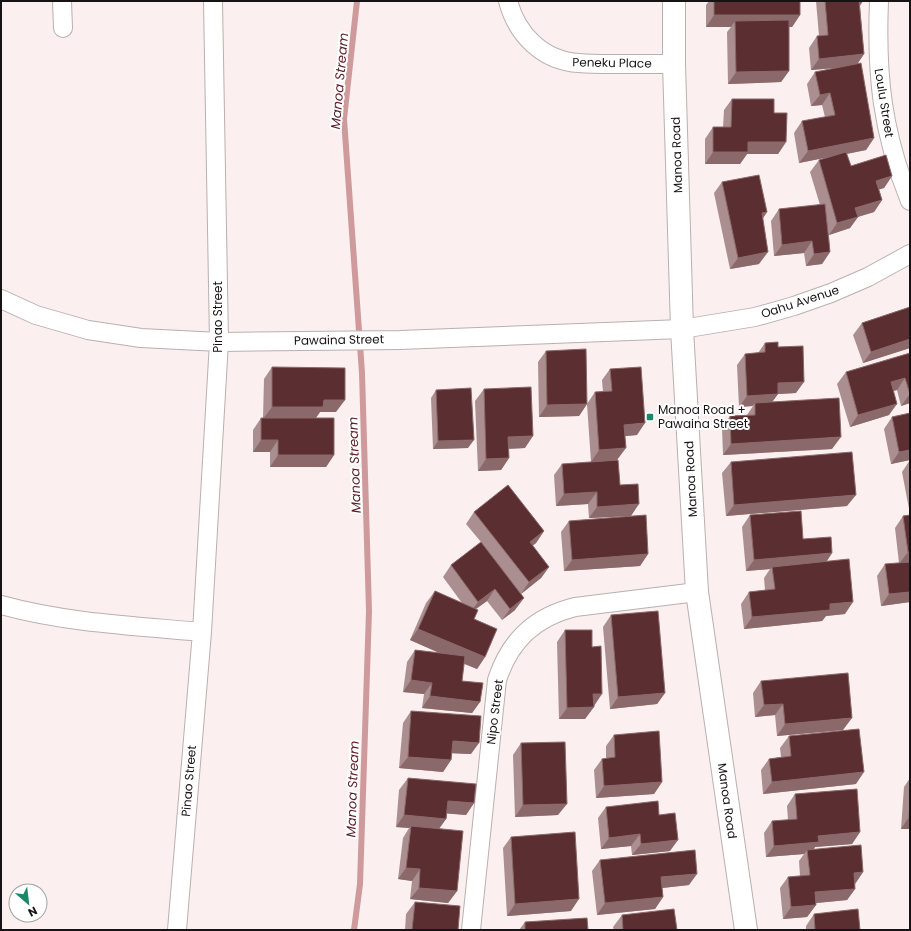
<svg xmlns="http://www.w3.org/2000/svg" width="911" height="931" font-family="Poppins,sans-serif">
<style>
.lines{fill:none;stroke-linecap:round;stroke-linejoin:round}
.stream{stroke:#cf9a9b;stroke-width:6}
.minor-casing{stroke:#bab0b0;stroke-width:20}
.tertiary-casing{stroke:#bab0b0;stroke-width:24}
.minor{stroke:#fff;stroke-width:18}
.tertiary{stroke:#fff;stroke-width:22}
.wall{fill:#ab8f90}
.shaded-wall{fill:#8b696a}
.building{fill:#5b2f31;stroke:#8b696a}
.poi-dot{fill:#1b8968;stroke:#fff;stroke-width:1.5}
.labels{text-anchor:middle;stroke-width:4;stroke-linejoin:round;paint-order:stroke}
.street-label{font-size:12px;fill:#171314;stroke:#fff}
.poi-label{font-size:12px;fill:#171314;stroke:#fff;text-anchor:start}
.water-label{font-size:13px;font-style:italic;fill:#5c1c23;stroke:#fff}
</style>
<rect width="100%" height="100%" fill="#fbefef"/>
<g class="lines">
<!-- stream -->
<path class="stream" d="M354,930L360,884L369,611L362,373L344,119L357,1"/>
<defs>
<path id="minor" d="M62,1L63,28
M508,1C517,35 543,61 579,63C590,64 601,64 612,64C633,64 653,64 674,64
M879,1C876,75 882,132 910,201
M1,299L36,315L88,330L141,338L219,342L400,340L682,329L755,317L794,306L831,293L868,277L910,254
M1,605C66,623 135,626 202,632
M177,930L202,632L219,342L213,1
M471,930L497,680C510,640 535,617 575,607L697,592"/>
<path id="tertiary" d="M674,1V64L682,329L697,592L746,930"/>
</defs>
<!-- minor casing -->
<use href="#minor" class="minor-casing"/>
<!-- tertiary casing -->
<use href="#tertiary" class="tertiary-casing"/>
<!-- minor -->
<use href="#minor" class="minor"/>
<!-- tertiary -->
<use href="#tertiary" class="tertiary"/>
</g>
<!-- wall -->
<path class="wall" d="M709,1H800V15L792,27H789V71L781,82L728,84L727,32L731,27H706V5Z
M816,1H863L860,6L864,54L857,64L874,138L866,150L847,154L851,166L892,176L884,188L879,189L882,200L874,212L858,217L850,228L829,235L830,252L822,264L806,266L804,253L774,256L771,221L779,209L820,205L810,172L819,160L827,157L799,163L794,133L802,121L825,117L822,105L811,106L807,84L815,72L837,68L811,70L809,48L817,36H819Z
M732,99L774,113L786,142L778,154H747L740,164H705V139L713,127H723L724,110Z
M722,182L767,212L763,218L759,264L730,269L714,193Z
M910,307V348L863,363L853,335L862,323Z
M765,343L778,347L796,393L778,394L772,402L832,449L723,455L722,428L730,416L747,415L753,406L739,407L737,365L745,354L758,353Z
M546,351L587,404L579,416L539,417L538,362Z
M910,353V403L901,406L897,390L893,391L889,415L850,427L837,384L846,372Z
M272,367L336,412H320L316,418L334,455L326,467H270V452H253V430L261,418H263L264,379Z
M610,369L637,435L625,436L617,460L591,462L587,404L595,392H603L602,380Z
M484,389L525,448L508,449L509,458L501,470L478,471L475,401Z
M436,390L468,448L433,449L431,398Z
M910,413V514L902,472L910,460L891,464L884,429L892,417Z
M731,462L847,506L726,516L722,473Z
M562,464L620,485L631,516L589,518L588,504L556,506L554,475Z
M474,512L544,531L536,543L532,546L549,567L541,578L521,594L489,554L515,610L502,620L487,601L476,609L474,619L485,657L477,669L464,664L462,681L480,702L472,713L422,708L424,694L403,692L407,662L415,650L439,653L410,640L426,603L435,591L462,603L443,577L451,565L481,542L466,524Z
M750,515L832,553L827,561L845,614L826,616L822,621L744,629L741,604L749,592L765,590L764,578L770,569L746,571L742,527Z
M910,515V602L881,606L877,576L885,564L899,563L895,528L903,516Z
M569,521L648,554L640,566L564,571L561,532Z
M611,615L665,693L657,704L610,709L603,627Z
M565,630L594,706L585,719H559L557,642Z
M761,681L843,730L777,736L775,715L755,717L753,693Z
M411,711L471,754L452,753L451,760L443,772L399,768L403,723Z
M614,735L662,782L654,794L596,798L594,770L602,759L606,758V746Z
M789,736L856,784L763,794L761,770L769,759L781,757L780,748Z
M521,743L558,815L515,817L513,755Z
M408,778L474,803L466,815L447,813L446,819L439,829L457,891L448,903L410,899L412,881L398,879L403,838L409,828L396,827L399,790Z
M910,778V829H901L904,787Z
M795,794L860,832L852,844L815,847L814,849L863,872L855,884V889L847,900L816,903V905L807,917L783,919L780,888L788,877L800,876L799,861L804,854L766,857L764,833L772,821L788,820L787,806Z
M606,807L659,815L670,851L632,855L631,846L601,849L598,818Z
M511,837L571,911L507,916L503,848Z
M600,860L689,885L662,888L663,897L655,909L597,915L592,871Z
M415,902L458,930H405L406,914Z
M814,914L860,930H806V926Z
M622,915L677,930H614L613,927Z
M525,922L588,930H519Z"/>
<!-- shaded-wall -->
<path class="shaded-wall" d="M857,1H863L857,9Z
M714,15H800L792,27H736L735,21L731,27H706Z
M864,54L856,66L811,70L819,59Z
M789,71L781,82L728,84L736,72Z
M830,93L822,105L811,106L820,95Z
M874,138L866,150L799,163L808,151Z
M748,142H786L778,154H747L740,164H705L713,152Z
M892,176L884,188L868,193L876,181Z
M882,200L874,212L847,220L855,208Z
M767,212L759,224L762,213Z
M858,217L850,228L829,235L837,223Z
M812,241L804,253L774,256L782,245Z
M768,252L759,264L730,269L738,258Z
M830,252L822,264L806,266L814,254Z
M910,339V348L863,363L871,352Z
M905,378L897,390L882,394L891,382Z
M804,382L796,393L778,394L770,405L755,403L752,406L739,407L747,396L778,383Z
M910,394V403L901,406Z
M324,400H345L336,412H320L315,419H263L272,407Z
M587,404L579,416L539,417L547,405Z
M897,404L889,415L850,427L858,415Z
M645,423L637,435L616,437L624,425Z
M533,436L525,448L500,449L508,437Z
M841,437L832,449L723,455L731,444Z
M261,440H278L270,452H253Z
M474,440L468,448L433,449L438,441Z
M626,448L617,460L591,462L599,450Z
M910,450V460L891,464L899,452Z
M278,455H334L326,467H270Z
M509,458L501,470L478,471L486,459Z
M597,492L588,504L556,506L564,494Z
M856,495L847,506L726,516L734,505Z
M639,504L631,516L589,518L597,507Z
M544,531L536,543L522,554L530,542Z
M908,552H910V562L899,564Z
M832,553L824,565L772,567L770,569L746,571L754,560Z
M648,554L640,566L564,571L572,560Z
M549,567L541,578L521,594L529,582Z
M495,589L487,601L470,613L478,602Z
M910,592V602L881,606L889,594Z
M524,598L515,610L502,620L510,609Z
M853,602L845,614L826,616L822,621L744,629L752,617L830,604Z
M418,629L485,657L477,669L410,640Z
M411,680L432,683L424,694L403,692Z
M665,693L657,704L610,709L618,697Z
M593,694H602L594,706H585Z
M430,696L480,702L472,713L422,708Z
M783,704L775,715L755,717L764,705Z
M594,707L585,719H559L567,708Z
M852,718L843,730L777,736L785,724Z
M453,741L479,743L471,754L445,753Z
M408,757L451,760L443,772L399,768Z
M864,772L856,784L763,794L772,782Z
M662,782L654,794L596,798L604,786Z
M448,801L474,803L466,815L440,813Z
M567,804L558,815L515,817L523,805Z
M404,815L446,819L438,830L411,826L409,828L396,827Z
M909,817H910V829H901Z
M860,832L852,844L815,847L811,854L807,850L804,854L766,857L774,846L818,836Z
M640,834L631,846L601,849L609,838Z
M678,840L670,851L632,855L641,844Z
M406,868L420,869L412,881L398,879Z
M863,872L855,884L854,873Z
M697,874L689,885L653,889L661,877Z
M419,888L457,891L448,903L410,899Z
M855,889L847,900L806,904L815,892Z
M663,897L655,909L597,915L605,903Z
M579,899L571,911L507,916L515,904Z
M816,905L807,917L783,919L791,907Z"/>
<!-- building -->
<path class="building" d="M714,1H800V15H714Z
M825,1H859L864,54L819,59L817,36L828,35Z
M789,20V71L736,72L735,21Z
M861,63L874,138L808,151L802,121L835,115L830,93L820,95L815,72Z
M732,99H774V113H787L786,142H748V152H713V127H731Z
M846,152L851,166L886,155L892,176L876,181L882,200L855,208L858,217L837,223L819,160Z
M759,175L767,212L762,213L768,252L738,258L722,182Z
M825,204L830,252L814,254L812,241L782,245L779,209Z
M910,307V339L871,352L862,323Z
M778,342V347L803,346L804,382L778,383V394L747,396L745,354L765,352V343Z
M586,349L587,404L547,405L546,351Z
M910,353V394L905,378L891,382L897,404L858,415L846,372Z
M272,367L345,368V400H324L323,407H272Z
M641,367L645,423L624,425L626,448L599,450L595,392L612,391L610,369Z
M531,387L533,436L508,437L509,458L486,459L484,389Z
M471,388L474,440L438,441L436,390Z
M839,398L841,437L731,444L730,416L755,415V403Z
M910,413V450L899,452L892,417Z
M261,418H334V455H278V440H261Z
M852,452L856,495L734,505L731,462Z
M618,460L620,485L638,484L639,504L597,507V492L564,494L562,464Z
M508,485L544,531L530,542L549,567L529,582L474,512Z
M801,511L803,539L831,537L832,553L754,560L750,515Z
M646,515L648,554L572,560L569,521Z
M910,515V552H908L903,516Z
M481,542L524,598L510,609L495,589L478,602L451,565Z
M849,559L853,602L830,604V610L752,617L749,592L775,589L772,567Z
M910,562V592L889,594L885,564Z
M435,591L478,610L474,619L497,629L485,657L418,629Z
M658,611L665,693L618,697L611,615Z
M565,630H592V647L601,646L602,694H593L594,707L567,708Z
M415,650L465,656L462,681L483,683L480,702L430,696L432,683L411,680Z
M848,673L852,718L785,724L783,704L764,705L761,681Z
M411,711L481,716L479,743L453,741L451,760L408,757Z
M859,729L864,772L772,782L769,759L791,756L789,736Z
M659,731L662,782L604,786L602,759L615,757L614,735Z
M565,742L567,804L523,805L521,743Z
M408,778L476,784L474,803L448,801L446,819L404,815Z
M857,789L860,832L818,836L819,842L774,846L772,821L797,819L795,794Z
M910,800V817H909Z
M658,801L659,815L675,813L678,840L641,844L640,834L609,838L606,807Z
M411,826L463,831L457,891L419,888L420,869L406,868Z
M575,832L579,899L515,904L511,837Z
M861,845L863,872L854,873L855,889L815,892L816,905L791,907L788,877L810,875L807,850Z
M695,850L697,874L661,877L663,897L605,903L600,860Z
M415,902L460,906L458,930H412Z
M674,909L677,930H623L622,915Z
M858,909L860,930H815L814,914Z
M587,918L588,930H525V922Z"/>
<!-- markers -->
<rect class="poi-dot" x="646" y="413" width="8" height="8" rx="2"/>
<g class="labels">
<!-- street labels -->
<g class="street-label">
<text transform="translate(612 63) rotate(1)" y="4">Peneku Place</text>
<text transform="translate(884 103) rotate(81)" y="4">Loulu Street</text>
<text transform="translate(677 155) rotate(-92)" y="4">Manoa Road</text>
<text transform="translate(800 302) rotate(-18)" y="4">Oahu Avenue</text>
<text transform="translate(218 317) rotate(-90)" y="4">Pinao Street</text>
<text transform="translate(339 340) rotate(-1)" y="4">Pawaina Street</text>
<text transform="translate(691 479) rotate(-93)" y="4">Manoa Road</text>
<text transform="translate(495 712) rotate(-83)" y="4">Nipo Street</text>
<text transform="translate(189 781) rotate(-85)" y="4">Pinao Street</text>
<text transform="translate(727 801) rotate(82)" y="4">Manoa Road</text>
</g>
<!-- poi labels -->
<g class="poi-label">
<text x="658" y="414">Manoa Road +<tspan x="658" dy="14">Pawaina Street</tspan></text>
</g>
<!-- water labels -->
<g class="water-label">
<text transform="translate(339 81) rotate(-85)" y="5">Manoa Stream</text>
<text transform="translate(354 465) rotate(-92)" y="5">Manoa Stream</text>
<text transform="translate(352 789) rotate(-88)" y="5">Manoa Stream</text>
</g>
</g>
<!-- border -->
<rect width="911" height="931" fill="none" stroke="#171314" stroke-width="4"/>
<!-- north arrow -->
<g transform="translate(28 903) rotate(152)"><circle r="19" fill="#ffffff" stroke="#a2a1a1"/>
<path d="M0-3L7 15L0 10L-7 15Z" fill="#1b8968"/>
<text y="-6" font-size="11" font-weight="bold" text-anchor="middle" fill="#171314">N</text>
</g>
</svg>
